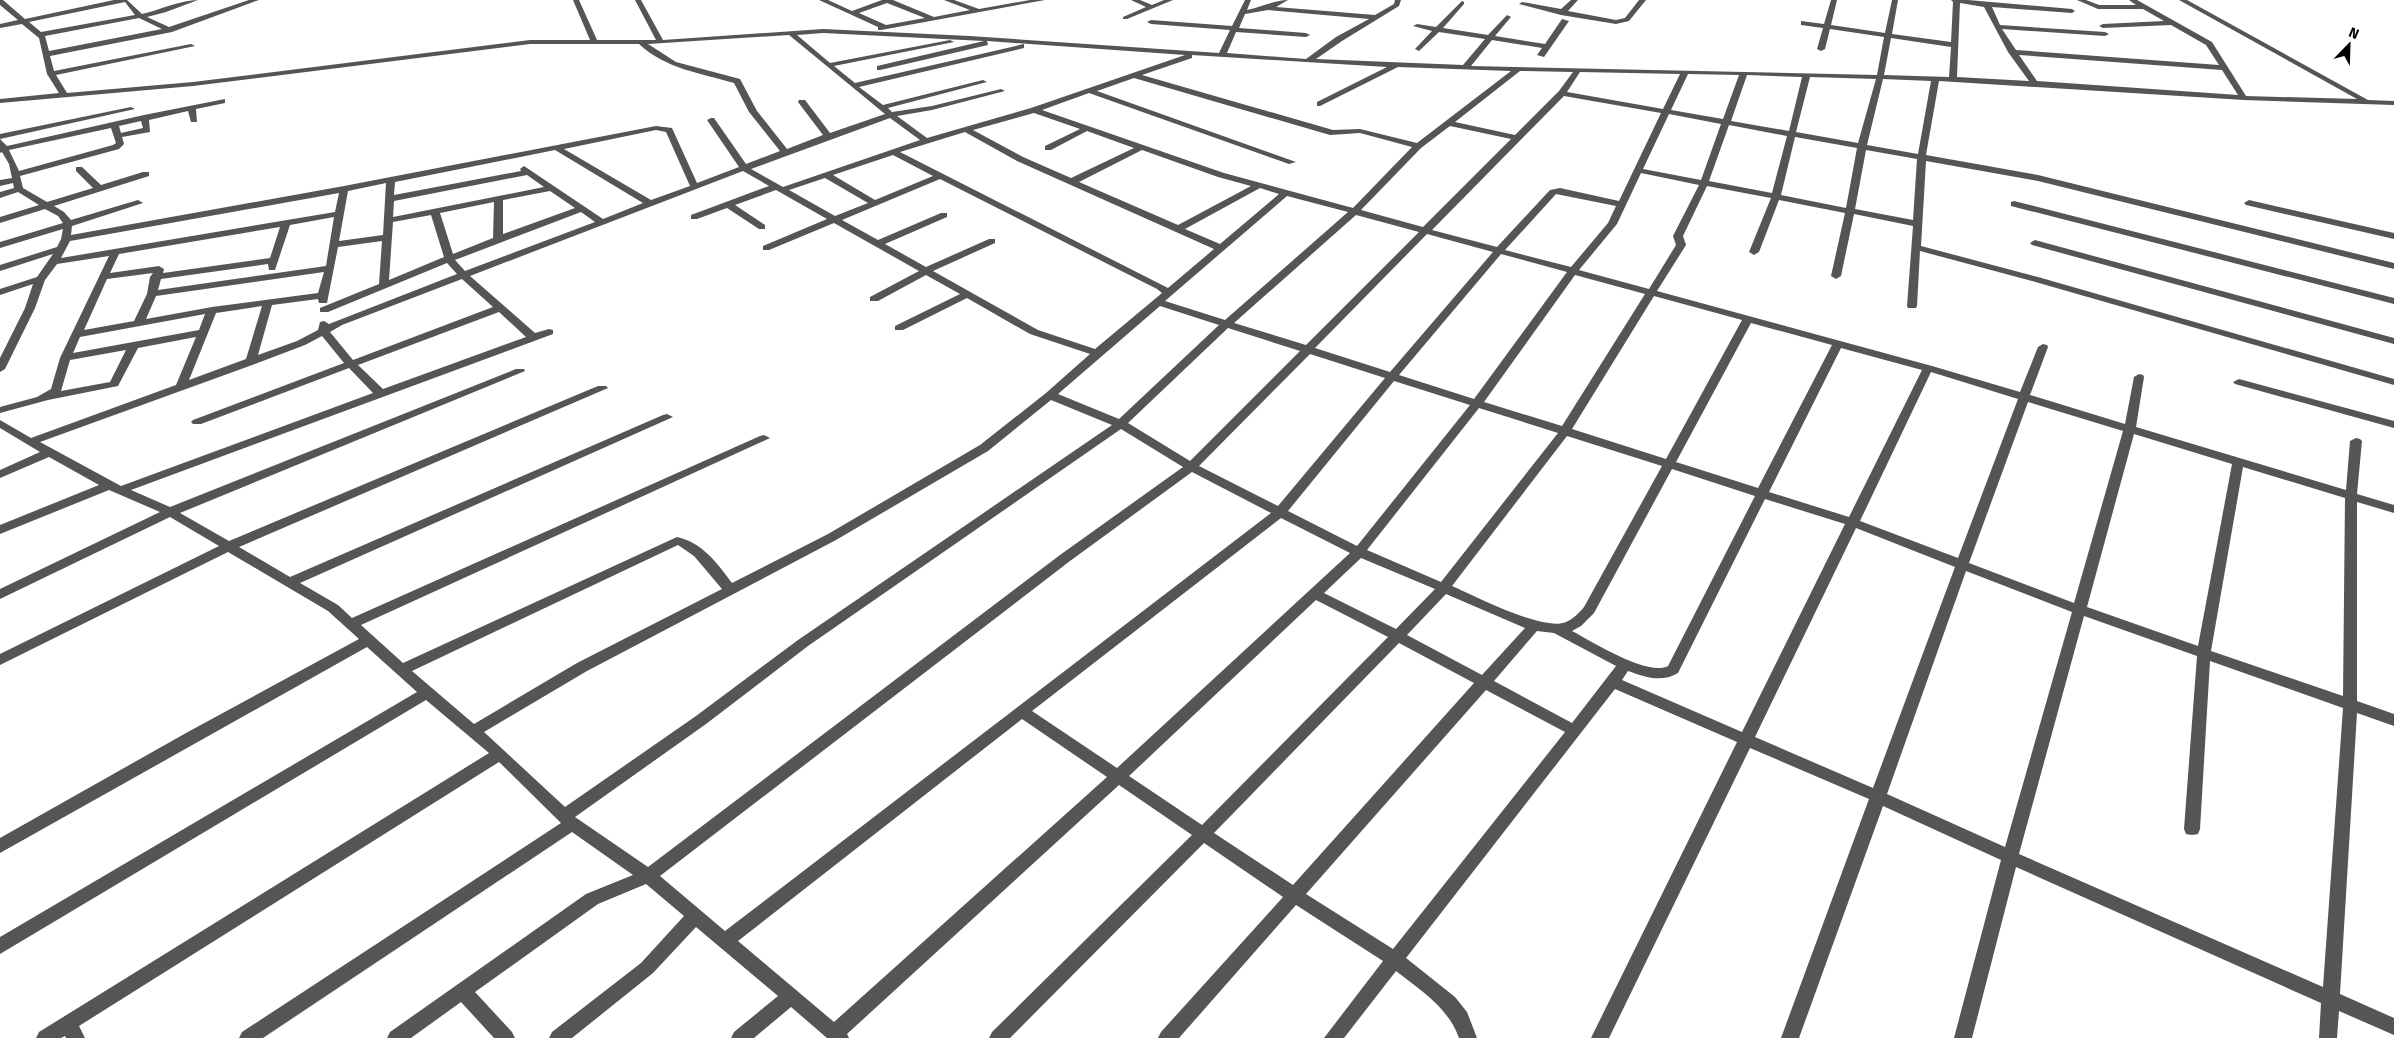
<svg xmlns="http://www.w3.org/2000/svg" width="2394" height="1038" font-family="'Fira Sans',sans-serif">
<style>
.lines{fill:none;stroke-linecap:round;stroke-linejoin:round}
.minor{fill:#555;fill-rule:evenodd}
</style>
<rect width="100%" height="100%" fill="#fff"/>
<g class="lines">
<!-- minor -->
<path class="minor" d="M0,0H3L25,19L114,0H127L142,14C160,10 180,0 198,0L166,12L147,17L169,27L249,0H259L172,32L50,56L54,71L191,44L195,46L56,75L67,93L193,82L530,40H590L573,0H579L597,40H656L635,0H641L663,40L823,29L970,36L1219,53L1230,30L1151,24L1147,22L1151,20L1232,26L1245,0H1251L1247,10C1261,7 1275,0 1288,0L1276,7L1375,15L1394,4L1395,0H1401L1399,6L1342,41L1316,59L1463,65L1485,39L1439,32L1419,51L1415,49L1432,31L1413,26L1417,24L1436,27L1462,1L1464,2V4L1443,28L1488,35L1507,15L1511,17L1495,36L1545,44L1562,19L1569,21L1544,57L1537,55L1542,48L1492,40L1471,66L1877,75L1884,37L1830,29L1825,49L1821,51L1817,49L1823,28L1801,25V21L1824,24L1831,0H1837L1831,25L1885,33L1892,0H1898L1892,34L1951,42L1953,2L1951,0H1968L2072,9L2075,11L2072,13L1992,7L2000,25L2105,32L2109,34L2105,36L2002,29L2016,50L2219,65L2206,45L2171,25L2103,28L2099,26L2103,24L2164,21L2143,9H2098L2077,0H2086L2099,5H2136L2129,0H2137L2212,42L2246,96L2357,99L2179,0H2187L2368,100L2394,101V105L2244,100L1939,81L1926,155L2038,175L2394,263V269L2038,181L1926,161L1921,246L2038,277L2394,379V385L2032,281L1920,251L1917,306L1916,308H1908L1907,306L1913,226L1854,214L1841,276L1836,279L1831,276L1845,213L1779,200L1759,252L1754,255L1749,252L1771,198L1707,186L1683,236L1686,245L1657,291L1932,366L2020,392L2038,347L2043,344L2047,345L2048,347L2030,395L2125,424L2134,377L2139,374L2143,375L2144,377L2136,427L2346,490L2350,441L2356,438L2360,439L2362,441L2357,494L2394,505V513L2357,502V701L2394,714V726L2357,713L2340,994L2394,1018V1035L2339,1011L2337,1038H2319L2321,1003L2016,867L1972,1038H1954L2001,860L1883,806L1799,1038H1781L1869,799L1750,748L1609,1038H1591L1737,742L1615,689L1406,958L1455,997L1467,1012L1477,1038H1459C1448,1007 1421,991 1396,971L1344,1038H1324L1383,961L1296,905L1179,1038H1158L1161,1032L1283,897L1204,843L1010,1038H989L992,1032L1192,835L1119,785L847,1034L849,1038H827L791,1007L754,1038H731L734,1032L778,996L696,927L653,973L572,1038H549L552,1032L641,963L684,916L646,884L598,904L475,992L512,1032L515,1038H494L461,1002L411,1038H387L390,1032L586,894L633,875L572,832L263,1038H239L242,1032L561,823L499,762L79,1026L85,1038H66L65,1036L61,1038H36L39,1032L489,753L426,700L0,954V937L417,692L367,647L0,853V838L186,733L359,639L328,611L228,552L0,665V654L219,546L170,517L0,599V589L160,512L109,490L0,534V525L99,485L49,457L0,478V470L40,452L0,428V420L31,438L176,385L196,337L138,348L118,386L48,400L0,413V407L37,397L51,389L60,358L109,256L57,264L45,280L35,308L5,369L0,372V358L25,308L33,284L0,295V289L37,277L53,254L0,271V265L57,247L61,239L63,229L0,248V242L63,223L58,216L45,209L0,223V217L39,205L18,192L0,198V192L14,188L13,183L0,186V180L12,178L9,164L2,152L0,153V134L131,107L135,109L0,139L7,146L144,115L225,99V103L196,109L197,122H191L188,111L149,120L150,132L122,137L124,144L119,149L20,176L23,188L47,202L93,188L76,171V167H82L101,185L143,172H149V176L54,206L64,212L71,220L138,200L143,203L72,226L71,235L344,186L656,126L672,128L697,183L739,167L707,120L711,118H714L746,164L780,151L749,112L734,83C700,73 666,69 639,44H530L193,86L0,103V99L59,93L47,74L39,38L22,24L0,28V24L18,20L0,5ZM125,2L135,15L41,32L29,22ZM1960,3L1984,7L2008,52L2029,81L1957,77ZM1268,10L1369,19L1336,37L1306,59L1227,53L1236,32L1306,37L1310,35L1306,33L1239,28L1245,14ZM139,18L162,29L49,51L45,36ZM823,33L984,41L877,66V70H880L988,45L987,41L1185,55L1031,108L927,138L897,116L932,110L1005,91L1001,89L932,106L892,112L888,108L987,82L983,80L883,105L859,87L1024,48V44L855,83L834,66L954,42L950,40L830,63L797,35ZM789,35L885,114L830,133L805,100H799L798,102L823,135L787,149L757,111L740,79L676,62L648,44ZM1891,38L1951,47L1949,77L1884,75ZM1192,55L1387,67L1317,102V106H1320L1398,67L1511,71L1417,143L1360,129L1333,130L1142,75L1192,58ZM2019,55L2222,70L2238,95L2037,81ZM1520,71L1573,72L1559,91L1515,135L1455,122ZM1580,72L1680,74L1663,109L1567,92ZM1688,74L1739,75L1723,119L1671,110ZM1747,75L1802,77L1789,131L1731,121ZM1810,77L1876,79L1858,143L1796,132ZM1134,78L1330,135L1360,133L1412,147L1353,208L1224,173L1042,110L1089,93L1289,164L1296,162L1097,91ZM1883,79L1931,81L1918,154L1867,145ZM1564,96L1661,113L1619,201L1560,188L1550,190L1497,247L1432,230ZM1034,113L1080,129L1045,146V150H1051L1087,131L1134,148L1071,178L1023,157L973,130ZM1669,114L1721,124L1701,180L1643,169ZM890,118L920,140L783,187L751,169ZM141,121L143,128L121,133L119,126ZM1729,125L1787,136L1772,193L1709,181ZM1450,126L1511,139L1423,227L1361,210L1421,148ZM111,128L116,143L113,145L19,171L9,150ZM656,130L666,132L690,186L651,200L564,149ZM965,132L1017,161L1214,249L1168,288L900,152ZM1795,137L1857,148L1846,208L1781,195ZM555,150L643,203L603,219L524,166L520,169L521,171L394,195L395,182ZM1142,150L1218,177L1251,186L1178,225L1079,182ZM1866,150L1917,159L1913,220L1855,209ZM893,155L933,176L875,200L833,175ZM743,171L769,186L691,215V219H697L727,208L759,229H765V225L735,205L776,190L827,219L763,246V250H769L834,223L919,271L870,297V301H878L926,275L960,294L895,326V330H903L967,298L1030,334L1090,354L1046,393L980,445L828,534L732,583C718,564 702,542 677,537L403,663L361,625L770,438L764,435L760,436L352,618L338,605L300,583L673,417L667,414L663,415L290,577L239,547L608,388L606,386H598L229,541L180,513L525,371L524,369H516L170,507L131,490L553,334V330L549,329L535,333L470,276ZM1641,173L1699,185L1673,236L1676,245L1649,289L1579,270L1617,224ZM527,175L544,187L393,217L394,201ZM825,178L868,203L835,216L789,190ZM940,179L1157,289L1162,293L1095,349L1038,330L933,271L995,243V239H989L926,267L885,244L947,217V213H941L878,240L842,220ZM386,183L383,235L339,241L348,191ZM1260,188L1279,194L1220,244L1185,229ZM550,191L575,208L503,234V200ZM339,193L335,212L61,258L70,241ZM1556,194L1616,206L1608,223L1571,267L1505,250ZM1287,196L1348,212L1225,320L1165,301ZM494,202L493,238L453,254L440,213ZM581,212L595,222L465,271L455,260ZM431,215L444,257L389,280L393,222ZM1356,215L1419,232L1306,345L1234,323ZM334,217L326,266L158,290L161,279L268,264L269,270H275L290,225ZM280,227L270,258L163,273L164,269L159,266L110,273L119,254ZM1427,234L1493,252L1390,372L1315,348ZM382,241L379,284L320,308V312H328L447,263L457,274L329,324L324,321L320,322L318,330L297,341L258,355L272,305L318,299L319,303H327L338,247ZM1501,254L1567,272L1474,399L1399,375ZM324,272L318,293L212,307L146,319L156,296ZM153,273L150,277L147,294L134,321L84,330L107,279ZM1575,275L1645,294L1562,426L1484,402ZM462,279L493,307L353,360L330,332L342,325ZM1654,296L1742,320L1666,459L1572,429ZM262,306L246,359L189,380L216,313ZM1160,306L1219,325L1119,419L1058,394ZM499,312L526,337L383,389L358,365ZM205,314L199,330L73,353L80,337ZM1751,323L1832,345L1758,488L1676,462ZM1228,328L1300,351L1190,461L1128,423ZM322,336L344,363L193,420L191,422L193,424H201L349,368L373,393L121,486L40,442L255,364L305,345ZM1841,348L1922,370L1849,517L1769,492ZM126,350L110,382L61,391L70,360ZM1310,354L1385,378L1278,506L1199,466ZM1931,372L2018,399L1958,558L1860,521ZM1394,381L1470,405L1357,546L1288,511ZM1051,400L1112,425L798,640L696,716L565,807L484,732L587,671L836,540L988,451ZM2028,402L2123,431L2074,603L1969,563ZM1479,408L1558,433L1441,582L1367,550ZM1121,429L1183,467L1060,555L648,867L575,817L706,724L808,646ZM2134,434L2232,464L2198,646L2087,607ZM1567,436L1662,466L1584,607C1579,613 1573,619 1566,622C1544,632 1475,596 1452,586ZM2243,467L2345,498L2343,696L2211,651ZM1672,469L1755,496L1668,666C1648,677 1591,641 1572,631L1581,626L1594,613ZM1192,472L1271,513L725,931L660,876L1070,561ZM1765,499L1845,524L1742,732L1622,680L1628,671C1645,677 1661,683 1678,673ZM1281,518L1350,553L1117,768L1032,711ZM1856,528L1955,567L1873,788L1755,737ZM678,545L694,556L722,589L577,663L474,724L412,671ZM1361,558L1435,589L1396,629L1324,593ZM1966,571L2072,612L2005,847L1887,794ZM1446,594L1525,628L1482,675L1407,635ZM1316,600L1388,637L1202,825L1129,776ZM2084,616L2197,656L2184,829L2186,834L2192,835L2198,834L2200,829L2210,661L2343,708L2323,987L2019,854ZM1537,631L1554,633L1616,666L1572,723L1494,681ZM1399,643L1474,683L1293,885L1214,833ZM1486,690L1565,732L1393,949L1306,894ZM1022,719L1107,777L834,1022L738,941Z
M819,0H828L852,11L882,0H893L934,17L970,10L944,0H954L979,9L1030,0H1045L881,30H878V27ZM887,3L925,18L886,25L859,13Z
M1131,0H1140L1152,5L1164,0H1173L1127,19H1123V17L1146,7Z
M1571,0H1578L1568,11L1616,20L1625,18L1639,0H1646L1629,21L1616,24L1561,15L1519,4L1522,2L1561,9Z
M2249,200L2394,233V239L2246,205L2244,203Z
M2014,201L2394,298V304L2011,206V202Z
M2035,240L2394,338V344L2032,245L2030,243Z
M2239,379L2394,421V428L2235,384L2233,382Z"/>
</g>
<!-- north arrow -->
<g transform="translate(2349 45) rotate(23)" stroke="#ffffff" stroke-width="4" paint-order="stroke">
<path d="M0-4L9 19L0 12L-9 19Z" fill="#000000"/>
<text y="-8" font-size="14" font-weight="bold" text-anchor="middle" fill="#000000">N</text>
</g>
</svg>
